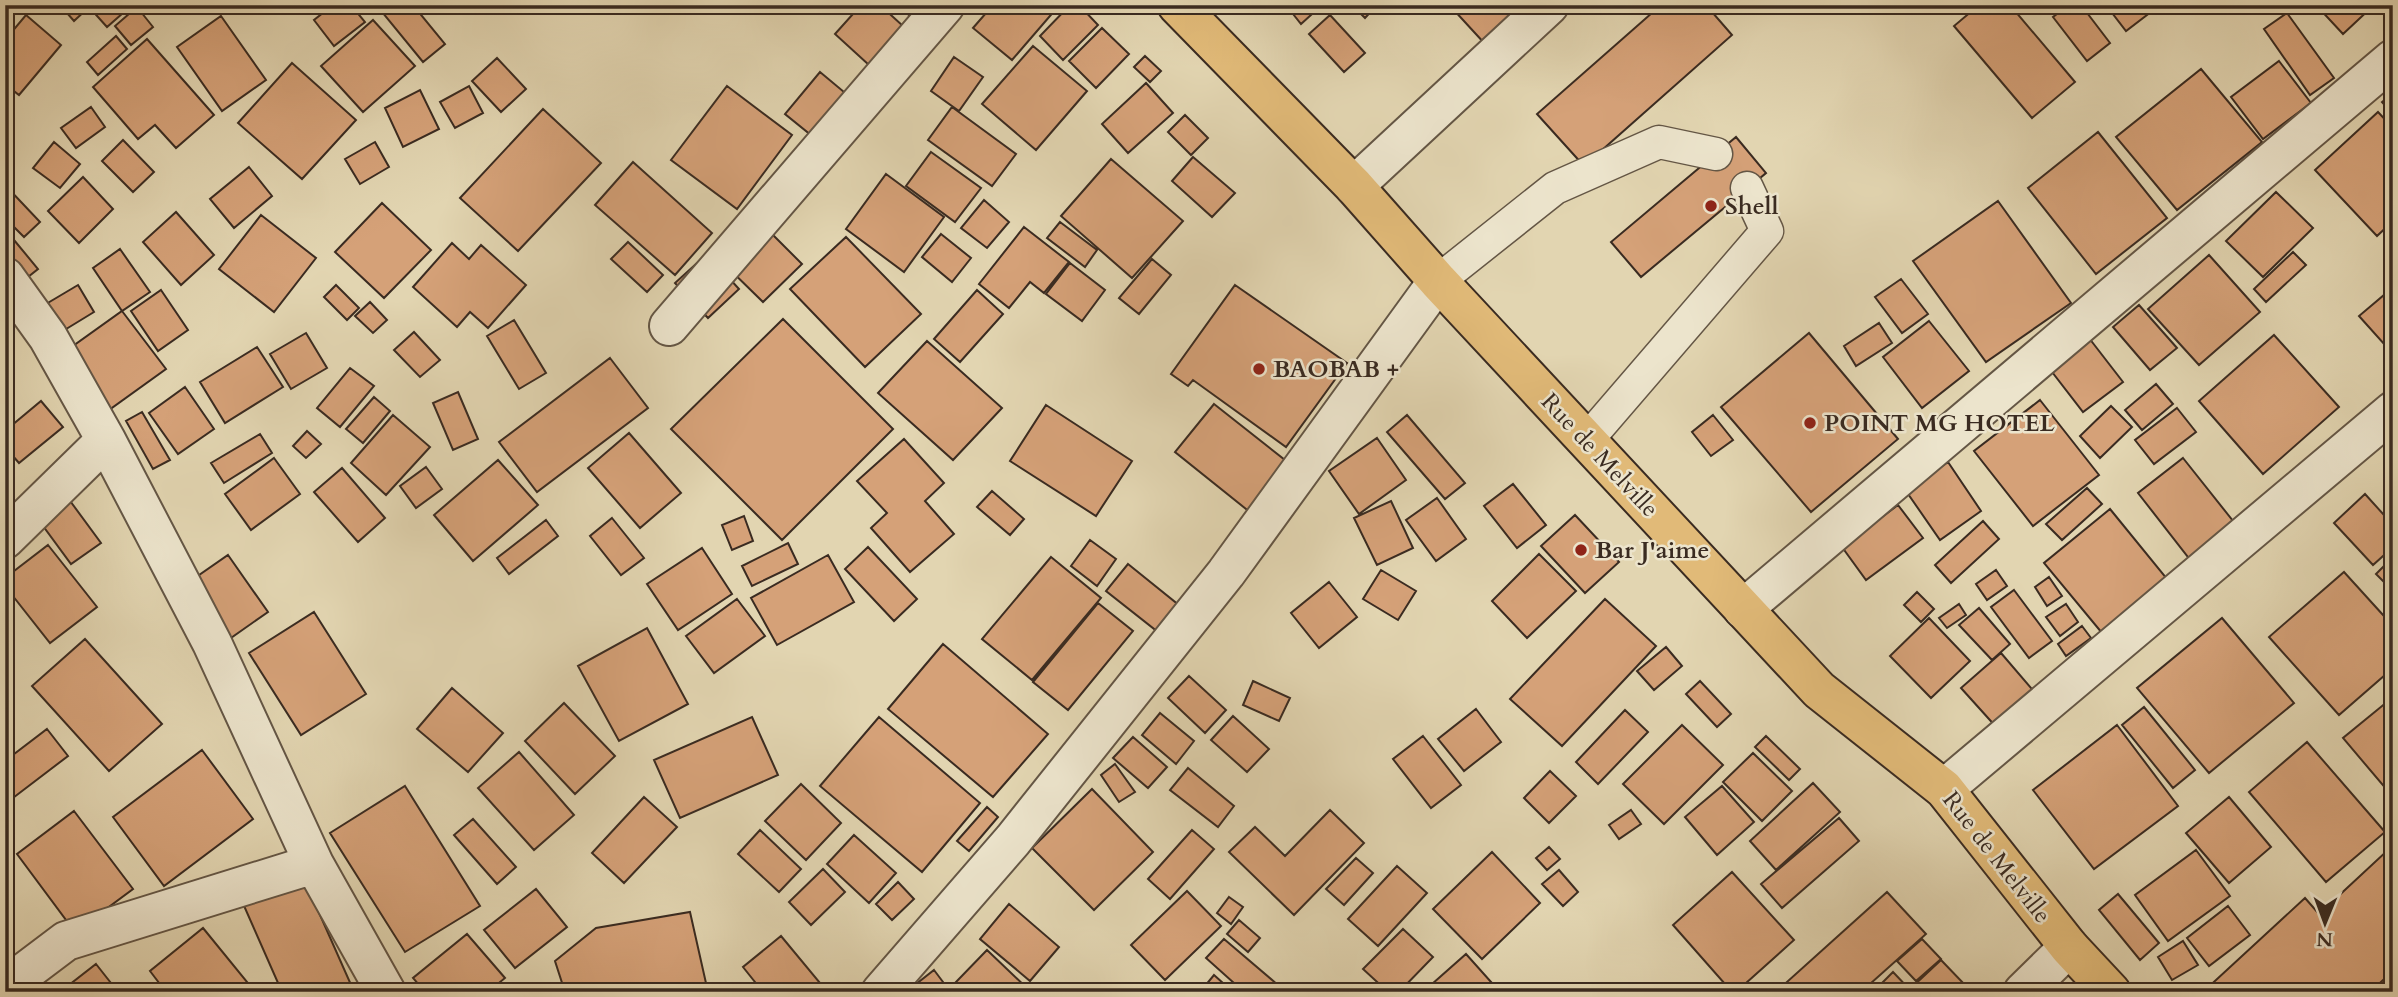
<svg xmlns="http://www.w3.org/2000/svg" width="2398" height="997" font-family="Cardo,serif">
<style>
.building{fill:#d5a178;stroke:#3a2b21;stroke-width:2}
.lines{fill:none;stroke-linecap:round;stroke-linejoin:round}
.service-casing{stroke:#645645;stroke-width:35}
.minor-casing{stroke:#645645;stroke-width:42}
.primary-casing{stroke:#3a2b21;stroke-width:42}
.service{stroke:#ece4cc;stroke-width:32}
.minor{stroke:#ece4cc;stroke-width:38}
.primary{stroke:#e1ba78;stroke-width:38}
.poi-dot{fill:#8f2418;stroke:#ece4cc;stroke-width:2.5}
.labels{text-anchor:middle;stroke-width:5;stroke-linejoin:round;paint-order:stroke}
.poi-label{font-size:24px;font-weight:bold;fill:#3a2b21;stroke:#ece4cc;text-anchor:start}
.street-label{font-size:24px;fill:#3a2b21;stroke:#ece4cc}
</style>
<rect width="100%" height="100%" fill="#e2d5b1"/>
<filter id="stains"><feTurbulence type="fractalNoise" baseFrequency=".00286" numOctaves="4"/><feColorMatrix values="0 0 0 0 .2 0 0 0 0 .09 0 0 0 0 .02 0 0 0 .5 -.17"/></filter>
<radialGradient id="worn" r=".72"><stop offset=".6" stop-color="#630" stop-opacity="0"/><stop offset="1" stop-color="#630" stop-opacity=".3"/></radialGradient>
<!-- building -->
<path class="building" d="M60,5H130L131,6L107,27L89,7L74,21Z
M333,5H351L365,22L334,46L314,20Z
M391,5H413L445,44L423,62L382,12Z
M861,5H880L927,48L892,86L835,34Z
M898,5H941L922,27Z
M993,5H1052L1056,9L1012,60L973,28Z
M1070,5H1079L1098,25L1063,60L1040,36Z
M1286,5H1322L1301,24Z
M1352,5H1377L1365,18Z
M1455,5H1513L1521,14L1486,45L1452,8Z
M1661,5H1706L1732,35L1584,166L1537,114Z
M1979,5H2010L2075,82L2032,118L1954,26Z
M2069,5H2081L2110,43L2087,61L2053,17Z
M2106,5H2160L2126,31Z
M2316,5H2374L2343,34Z
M137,7L153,27L131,45L115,26Z
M2287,13L2334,78L2310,95L2264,29Z
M26,15L61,45L19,95L5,84V40Z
M1330,15L1365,53L1344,72L1309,34Z
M221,16L266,80L222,111L177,47Z
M373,20L415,66L363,112L321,66Z
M1102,28L1129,54L1096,88L1069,61Z
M116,36L127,49L98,75L87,62Z
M147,39L214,115L176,148L155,125L138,139L93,87Z
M1033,46L1087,91L1036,150L982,104Z
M1145,56L1161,71L1150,82L1134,67Z
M954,57L983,77L959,111L931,91Z
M497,58L526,89L501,112L472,81Z
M2279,61L2311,103L2263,139L2231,97Z
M292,63L356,120L302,179L238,123Z
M2201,69L2262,142L2177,210L2116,137Z
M820,72L862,107L827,148L785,114Z
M1146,83L1173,113L1128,153L1102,124Z
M469,86L483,113L455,128L440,102Z
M727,86L792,135L737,209L671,160Z
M420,90L439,129L403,147L385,108Z
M2393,93V114L2382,102Z
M91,107L105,127L76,148L61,128Z
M952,107L1016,154L992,186L928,140Z
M543,109L601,163L518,251L460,198Z
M2378,112L2393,128V221L2377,236L2315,170Z
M1185,115L1208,138L1191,155L1168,132Z
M5,116L12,124L5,130Z
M2098,132L2167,218L2096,274L2028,188Z
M1736,137L1766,173L1641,277L1611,242Z
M123,140L154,172L133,192L102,161Z
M54,142L80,164L60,188L33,168Z
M375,142L389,167L360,184L345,159Z
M931,152L981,188L955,222L906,186Z
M1193,157L1235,193L1212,217L1172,181Z
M1111,159L1183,221L1132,278L1061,216Z
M633,162L712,233L675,275L595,205Z
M249,167L272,196L234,228L210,199Z
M886,174L944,217L904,272L846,229Z
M83,177L113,209L79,243L48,211Z
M5,185L40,222L24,237L5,218Z
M2276,192L2313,228L2263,277L2226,241Z
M984,200L1009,222L987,248L961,228Z
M1998,201L2071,303L1986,362L1913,261Z
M382,203L431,250L384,298L335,252Z
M176,212L214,255L181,285L143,242Z
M261,215L316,258L274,312L219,269Z
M756,218L802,264L763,302L717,257Z
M1060,222L1097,250L1085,267L1047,238Z
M1024,227L1069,262L1044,293L1030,282L1009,308L979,284Z
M941,234L971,258L952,282L922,257Z
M846,237L921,314L865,367L790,289Z
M14,240L38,269L9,292L5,288V247Z
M628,242L663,275L647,292L611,259Z
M452,243L469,259L481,245L526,285L488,328L470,312L457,327L413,287Z
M120,249L150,292L122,311L93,268Z
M2293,252L2306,265L2266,302L2254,289Z
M707,254L739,289L708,318L675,283Z
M2209,255L2260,312L2199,365L2148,309Z
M2393,255V270L2385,262Z
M1152,259L1171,275L1139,314L1119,298Z
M1070,263L1105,290L1082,321L1046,294Z
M1901,279L1928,314L1902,333L1875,297Z
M78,285L94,312L58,334L41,307Z
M336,285L359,308L347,320L324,297Z
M1235,285L1347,363L1286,447L1193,380L1188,386L1171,374Z
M161,290L188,330L158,351L131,311Z
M977,290L1003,314L960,362L934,339Z
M2384,295L2393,305V354L2359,316Z
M370,302L387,320L373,333L355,316Z
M2139,305L2177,348L2150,370L2113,327Z
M122,311L166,369L102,415L59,356Z
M783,319L893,429L782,540L671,429Z
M514,320L546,373L519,389L487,336Z
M1929,321L1969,371L1922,408L1883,357Z
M1879,323L1892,343L1856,366L1844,346Z
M414,332L440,360L420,377L394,350Z
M306,333L327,368L291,389L270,354Z
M1809,333L1898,439L1811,512L1721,407Z
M2274,335L2339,407L2263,474L2199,401Z
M2089,338L2123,382L2083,412L2049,368Z
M927,341L1002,408L953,460L878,393Z
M257,347L283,387L225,423L200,382Z
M610,358L648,408L537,492L499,442Z
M350,368L374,386L340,427L317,408Z
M2156,384L2173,404L2142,430L2125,410Z
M185,387L214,429L178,454L149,413Z
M458,392L478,439L453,450L433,403Z
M374,397L390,411L363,443L346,429Z
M2040,400L2099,475L2033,526L1974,451Z
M41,401L63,427L19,463L5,447V431Z
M1214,404L1290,464L1251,513L1175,452Z
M1046,405L1132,461L1096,516L1010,461Z
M2111,406L2132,427L2100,458L2080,436Z
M2177,408L2196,432L2154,464L2135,440Z
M142,412L170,460L153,469L126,421Z
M393,415L430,447L386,495L351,463Z
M1407,415L1465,483L1445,499L1387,432Z
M1713,415L1733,440L1711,456L1692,432Z
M307,431L321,444L306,458L293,446Z
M629,433L681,493L640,528L588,468Z
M260,434L272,453L224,483L211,463Z
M1377,438L1406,480L1359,514L1329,471Z
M904,439L944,483L925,501L954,534L910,572L871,528L887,513L857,481Z
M274,458L300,494L251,530L225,494Z
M2183,458L2241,531L2195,566L2138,493Z
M498,460L538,505L473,561L434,515Z
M1948,462L1981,511L1940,540L1906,491Z
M426,467L442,489L416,508L400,486Z
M342,468L385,518L358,542L314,492Z
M1513,484L1546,525L1517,548L1484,506Z
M2087,488L2102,504L2062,540L2046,524Z
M992,491L1024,519L1010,535L977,507Z
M65,494L101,543L71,564L35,515Z
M2365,494L2393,525V547L2373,565L2334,523Z
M1437,498L1466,539L1436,561L1406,520Z
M1391,501L1413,548L1377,565L1354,518Z
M1898,505L1923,538L1866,580L1842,547Z
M2110,509L2172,585L2107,639L2044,563Z
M1575,515L1619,562L1585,593L1541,546Z
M744,516L753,541L732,550L722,525Z
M612,518L644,558L621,575L590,536Z
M546,520L558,536L509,574L497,558Z
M1983,521L1999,539L1951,583L1935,565Z
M1090,540L1116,559L1097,586L1071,566Z
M788,543L798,564L752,586L742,566Z
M48,545L97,607L50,643L5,586V578Z
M868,547L917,599L894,621L845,569Z
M702,548L732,594L678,630L647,584Z
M1539,554L1576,591L1527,638L1492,601Z
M228,555L268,612L218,647L179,589Z
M828,555L854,602L777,645L751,598Z
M1051,557L1101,598L1032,680L982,639Z
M2393,557V591L2376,574Z
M1128,564L1180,606L1158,632L1106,591Z
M1381,570L1416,591L1398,620L1363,599Z
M1996,570L2007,586L1987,600L1976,584Z
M2344,572L2393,626V668L2339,715L2269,637Z
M2049,577L2062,596L2047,606L2035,587Z
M1329,582L1357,617L1319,648L1291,613Z
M2014,590L2052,641L2029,658L1991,607Z
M1917,592L1934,609L1921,622L1904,605Z
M737,599L765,636L714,673L686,636Z
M1605,599L1656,646L1562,746L1510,699Z
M1098,603L1133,631L1068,710L1033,682Z
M1959,604L1966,615L1947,628L1939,618Z
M2066,604L2078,622L2060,636L2046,617Z
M1979,608L2010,644L1992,660L1959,625Z
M314,612L366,694L301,735L249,653Z
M1929,618L1970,661L1931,698L1890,656Z
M2222,618L2294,703L2209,773L2137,688Z
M2082,626L2091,638L2066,656L2058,644Z
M647,628L688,704L619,741L578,666Z
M85,639L162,724L109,771L32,686Z
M943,644L1048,734L993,797L888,709Z
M1666,647L1682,666L1654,690L1637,671Z
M2001,653L2037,695L1998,729L1961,688Z
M1189,676L1226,710L1205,733L1168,698Z
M1253,681L1290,698L1279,721L1243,705Z
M1700,681L1731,714L1717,727L1686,694Z
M452,688L503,733L468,772L417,729Z
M2393,697V797L2343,738Z
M564,703L615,756L575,794L525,741Z
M2144,707L2195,770L2173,788L2122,725Z
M1476,709L1501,742L1464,771L1438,739Z
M1625,710L1648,732L1598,784L1576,762Z
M1160,713L1194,741L1176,764L1142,735Z
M1233,716L1269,749L1247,772L1211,740Z
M752,717L778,775L680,818L654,760Z
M879,717L980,803L922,872L820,786Z
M1682,725L1723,765L1664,824L1623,784Z
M2117,725L2178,806L2094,869L2033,790Z
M47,729L68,756L9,801L5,797V761Z
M1423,736L1461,785L1431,808L1393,759Z
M1766,736L1800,769L1789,780L1755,747Z
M1133,737L1167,767L1148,788L1113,758Z
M2307,742L2385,832L2326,882L2249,792Z
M202,750L253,819L164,886L113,817Z
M519,752L574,815L534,850L478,788Z
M1753,753L1792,791L1762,821L1723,782Z
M1115,764L1135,792L1119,802L1101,775Z
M1188,768L1234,806L1218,827L1170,790Z
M1550,771L1576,796L1549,823L1524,798Z
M1813,783L1840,812L1776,870L1750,841Z
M801,784L841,823L806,860L765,821Z
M405,786L480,906L405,952L330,833Z
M1722,786L1754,822L1717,855L1685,817Z
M1092,789L1153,852L1094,910L1032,848Z
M644,797L677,827L624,883L592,853Z
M2229,797L2271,847L2229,883L2186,833Z
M987,807L998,817L969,851L957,841Z
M1330,810L1364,843L1294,915L1229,852L1255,827L1285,856Z
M1631,810L1641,824L1619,839L1609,825Z
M74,811L133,889L75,932L17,854Z
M1839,818L1859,841L1782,908L1761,884Z
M473,819L516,867L497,884L454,835Z
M760,830L801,869L779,892L738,854Z
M1192,830L1214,849L1170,899L1148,879Z
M854,835L896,873L869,903L827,864Z
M1549,847L1560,859L1547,870L1536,858Z
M2389,849L2393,852V971L2370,992H2203L2305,898L2319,914Z
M2196,850L2230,896L2168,941L2135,895Z
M1492,852L1540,903L1482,959L1433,909Z
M1356,858L1373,873L1344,905L1326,889Z
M1397,866L1427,893L1378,946L1348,919Z
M823,869L845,892L811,925L789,902Z
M1559,870L1578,892L1563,906L1542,884Z
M301,872L352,987L341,992H282L241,899Z
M1732,872L1794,940L1736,992H1732L1673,925Z
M898,882L914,899L892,920L876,904Z
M536,889L567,927L515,968L484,930Z
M1187,891L1221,926L1165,980L1131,945Z
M1887,892L1926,934L1861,992H1780L1778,990Z
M2118,894L2159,943L2140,960L2099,910Z
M1229,897L1243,907L1231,924L1217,913Z
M1009,904L1059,947L1030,981L980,939Z
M2228,906L2250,935L2209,966L2187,938Z
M690,912L708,992H565L555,961L596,928Z
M1239,920L1260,938L1248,952L1227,934Z
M203,928L252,988L247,992H166L150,971Z
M1403,929L1433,957L1399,992H1388L1363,969Z
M467,934L505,978L488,992H425L413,978Z
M781,936L825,989L821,992H763L743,967Z
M1224,939L1278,985L1272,992H1244L1206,958Z
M1922,939L1941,959L1916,981L1897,961Z
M2183,941L2198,965L2172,980L2158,957Z
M987,950L1031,992H966L956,982Z
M1466,954L1500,992H1423Z
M1941,960L1966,986L1960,992H1913L1910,989Z
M96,964L118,992H60Z
M934,970L946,986L938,992H906Z
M1893,972L1912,992H1873Z
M1214,975L1233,992H1200Z"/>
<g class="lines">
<defs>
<path id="service" d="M1438,281L1555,188L1659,142L1716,154
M1587,440L1767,231L1747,188"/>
<path id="minor" d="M1354,186L1549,5
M5,277L48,337L106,440L212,643L314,864L386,992
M669,326L945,5
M5,539L106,440
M1743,609L2393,59
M1944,789L2393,411
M5,987L66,941L314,864
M881,992L1013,840L1226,573L1438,281
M2023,992L2069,947"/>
<path id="primary" d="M1177,5L1354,186L1438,281L1819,690L1944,789L2069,947L2111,992"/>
</defs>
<!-- service casing -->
<use href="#service" class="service-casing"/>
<!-- minor casing -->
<use href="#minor" class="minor-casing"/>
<!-- primary casing -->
<use href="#primary" class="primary-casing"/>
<!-- service -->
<use href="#service" class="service"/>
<!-- minor -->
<use href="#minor" class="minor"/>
<!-- primary -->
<use href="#primary" class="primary"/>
</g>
<!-- markers -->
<g class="poi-dot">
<circle cx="1711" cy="206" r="7"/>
<circle cx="1259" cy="369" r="7"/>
<circle cx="1810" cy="423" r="7"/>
<circle cx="1581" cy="550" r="7"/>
</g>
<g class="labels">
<!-- poi labels -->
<g class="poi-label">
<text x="1725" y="214">Shell</text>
<text x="1273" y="377">BAOBAB +</text>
<text x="1824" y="431">POINT MG HOTEL</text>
<text x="1595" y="558">Bar J'aime</text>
</g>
<!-- street labels -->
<g class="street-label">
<text transform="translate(1600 455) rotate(47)" y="8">Rue de Melville</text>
<text transform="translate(1997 857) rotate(52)" y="8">Rue de Melville</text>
</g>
</g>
<!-- margin -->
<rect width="2398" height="997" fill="none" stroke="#e2d5b1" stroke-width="28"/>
<rect x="7" y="7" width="2384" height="983" fill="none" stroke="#3a2b21" stroke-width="3.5"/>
<rect x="14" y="14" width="2370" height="969" fill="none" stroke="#3a2b21" stroke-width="2"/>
<!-- north arrow -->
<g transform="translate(2325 923) rotate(181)" stroke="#ece4cc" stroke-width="5" paint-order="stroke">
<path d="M0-5L12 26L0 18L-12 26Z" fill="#3a2b21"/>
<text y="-10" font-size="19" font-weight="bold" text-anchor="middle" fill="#3a2b21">N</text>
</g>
<rect width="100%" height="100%" filter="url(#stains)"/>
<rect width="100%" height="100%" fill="url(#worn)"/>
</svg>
